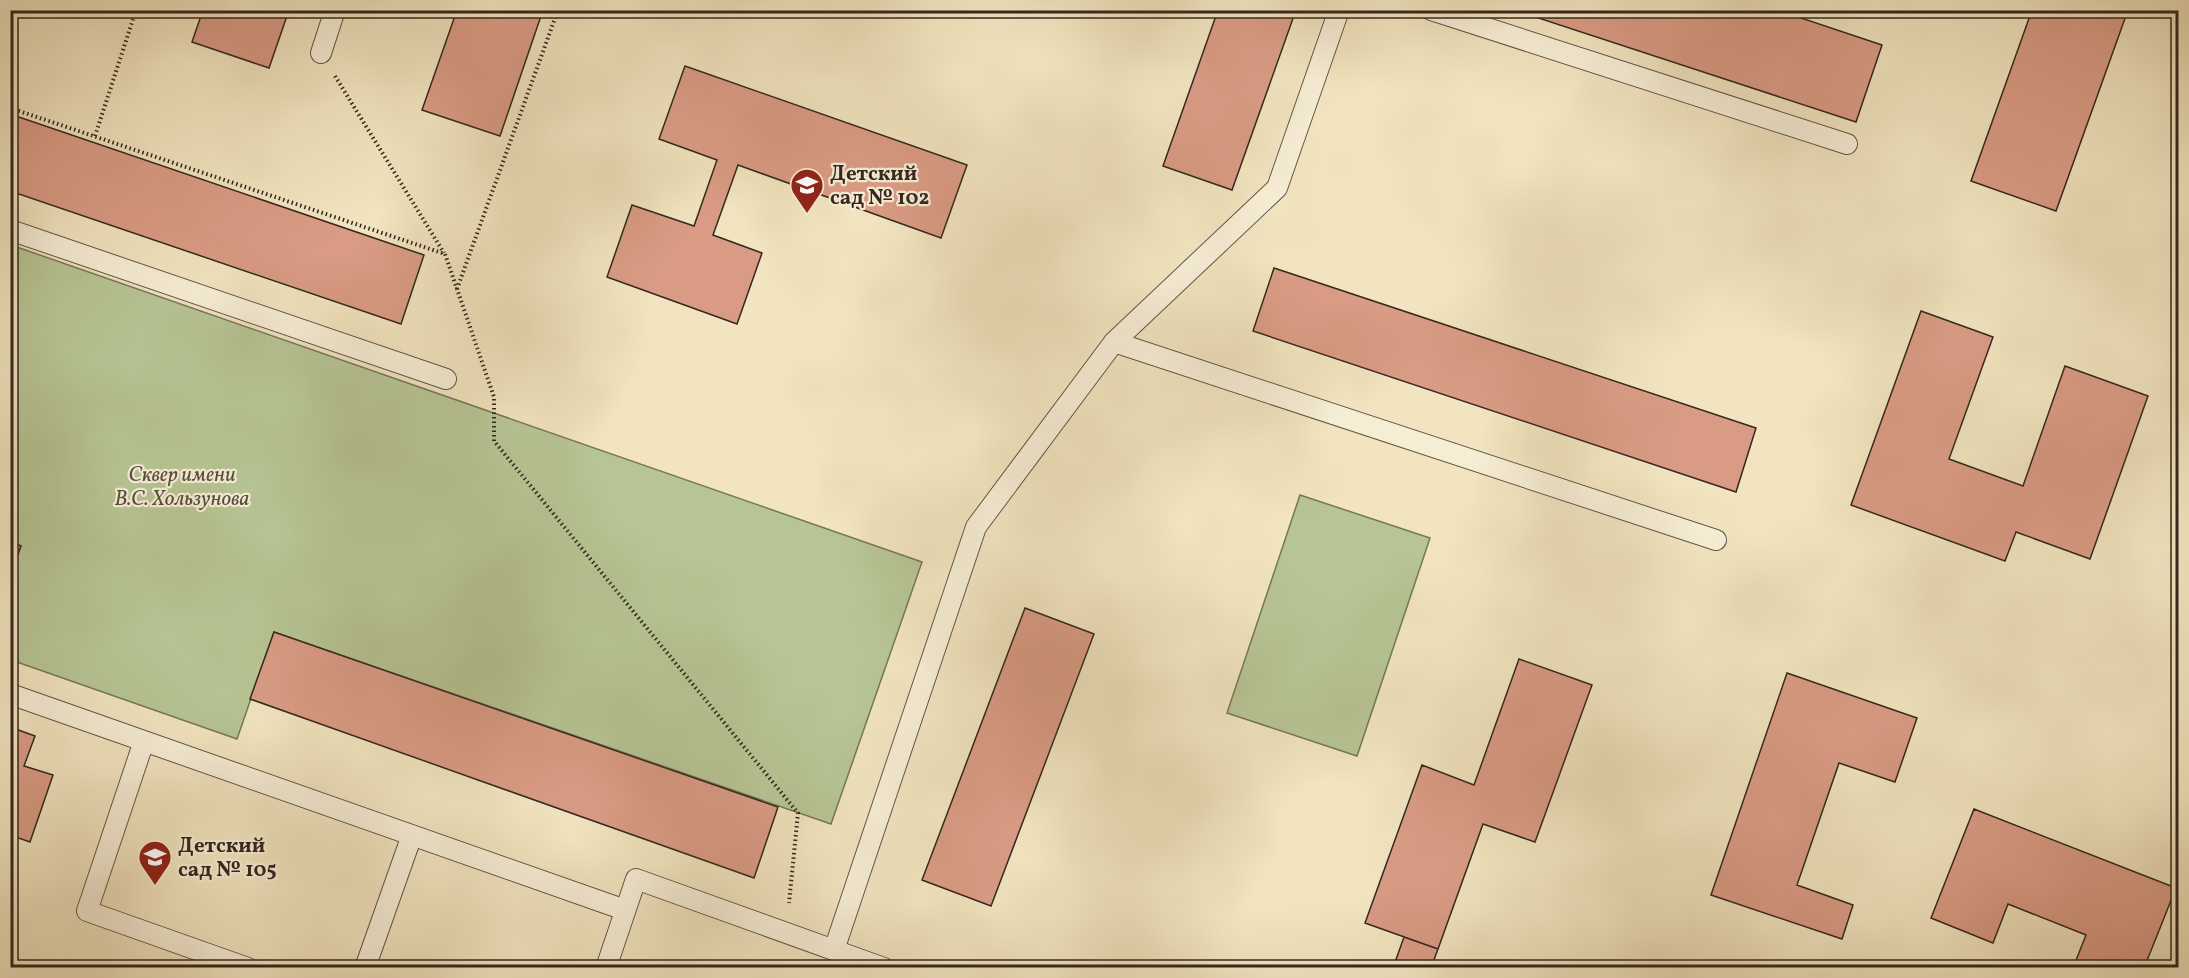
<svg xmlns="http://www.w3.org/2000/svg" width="2189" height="978" font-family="Vollkorn,serif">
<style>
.green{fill:#b7c594;stroke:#76765a;stroke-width:1.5}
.building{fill:#d99b84;stroke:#34271f;stroke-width:1.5}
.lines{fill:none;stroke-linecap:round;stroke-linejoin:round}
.service-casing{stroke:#635647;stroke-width:22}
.path{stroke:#34271f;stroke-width:4;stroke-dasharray:1.5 3;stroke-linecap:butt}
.service{stroke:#f6edd5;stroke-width:20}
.labels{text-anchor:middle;stroke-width:4.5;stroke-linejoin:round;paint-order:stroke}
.poi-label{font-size:21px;font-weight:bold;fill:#34271f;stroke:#f6edd5;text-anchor:start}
.park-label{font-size:21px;font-style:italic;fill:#554e3c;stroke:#f6edd5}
</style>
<rect width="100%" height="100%" fill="#f1e4bf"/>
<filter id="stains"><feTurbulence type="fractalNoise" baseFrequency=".00333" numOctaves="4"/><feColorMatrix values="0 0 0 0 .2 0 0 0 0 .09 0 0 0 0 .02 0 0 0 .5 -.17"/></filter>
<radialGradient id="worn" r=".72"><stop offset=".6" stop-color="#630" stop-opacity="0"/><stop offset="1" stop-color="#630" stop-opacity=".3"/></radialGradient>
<!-- green -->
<path class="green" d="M11,245L922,562L831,824L274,632L237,739L11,660V575L21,546L11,542Z
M1300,495L1430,538L1357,756L1227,713Z"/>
<!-- building -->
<path class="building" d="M203,10H289L269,68L192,42Z
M457,10H543L500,136L422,110Z
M1218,10H1296L1232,190L1163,166Z
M1514,10H1777L1882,45L1856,122Z
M2032,10H2128L2056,211L1971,181Z
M685,66L967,165L941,238L738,165L713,235L762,253L737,324L607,277L632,205L694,226L717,160L659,139Z
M10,114L424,255L401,324L10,191Z
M1274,268L1756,428L1736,492L1253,331Z
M1921,311L1993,337L1949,459L2023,486L2065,366L2148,396L2090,559L2016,532L2005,561L1851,505Z
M10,542L21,546L10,575Z
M1025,608L1094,634L991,906L922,880Z
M274,632L778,807L754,878L250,699Z
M1519,659L1592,685L1535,842L1483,824L1438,949L1365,923L1422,765L1474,785Z
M1787,673L1917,718L1895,782L1839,763L1797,885L1853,905L1842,939L1711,895Z
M10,727L35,736L24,766L53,775L30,842L10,835Z
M1974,809L2176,888L2144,968H2073L2086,935L2008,904L1993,943L1931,918Z
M1404,937L1438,949L1431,968H1393Z"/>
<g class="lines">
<defs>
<path id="service" d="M1431,10L1847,144
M321,53L335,10
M10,230L446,379
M1114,342L1716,540
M10,694L625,910
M144,741L87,911L248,968
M834,950L976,527L1114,342L1277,188L1339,10
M365,968L412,835
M606,968L636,879L884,968"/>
</defs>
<!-- service casing -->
<use href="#service" class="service-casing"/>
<!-- path -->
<path class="path" d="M335,76L444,253
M10,108L445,254L494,397V441L798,813L789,903
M95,136L136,10
M457,289L558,10"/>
<!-- service -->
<use href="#service" class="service"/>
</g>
<!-- icons -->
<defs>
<symbol id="school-pin" viewBox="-11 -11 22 30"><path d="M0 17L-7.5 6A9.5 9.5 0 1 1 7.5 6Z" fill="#8f2418" stroke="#f6edd5"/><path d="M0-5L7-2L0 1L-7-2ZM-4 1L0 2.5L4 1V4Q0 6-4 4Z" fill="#fff"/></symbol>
</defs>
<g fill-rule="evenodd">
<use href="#school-pin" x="788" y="166" width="38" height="52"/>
<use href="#school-pin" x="136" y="838" width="38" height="52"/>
</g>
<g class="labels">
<!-- poi labels -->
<g class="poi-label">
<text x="830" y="180">Детский<tspan x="830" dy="24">сад № 102</tspan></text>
<text x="178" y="852">Детский<tspan x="178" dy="24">сад № 105</tspan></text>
</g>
<!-- park labels -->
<g class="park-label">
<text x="182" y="481">Сквер имени<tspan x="182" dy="24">В.С. Хользунова</tspan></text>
</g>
</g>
<!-- margin -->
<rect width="2189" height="978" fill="none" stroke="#f1e4bf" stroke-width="36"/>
<rect x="12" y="12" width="2165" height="954" fill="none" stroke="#34271f" stroke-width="3"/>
<rect x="18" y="18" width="2153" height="942" fill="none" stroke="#34271f" stroke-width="1.5"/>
<rect width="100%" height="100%" filter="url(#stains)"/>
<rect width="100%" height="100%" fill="url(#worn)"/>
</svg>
